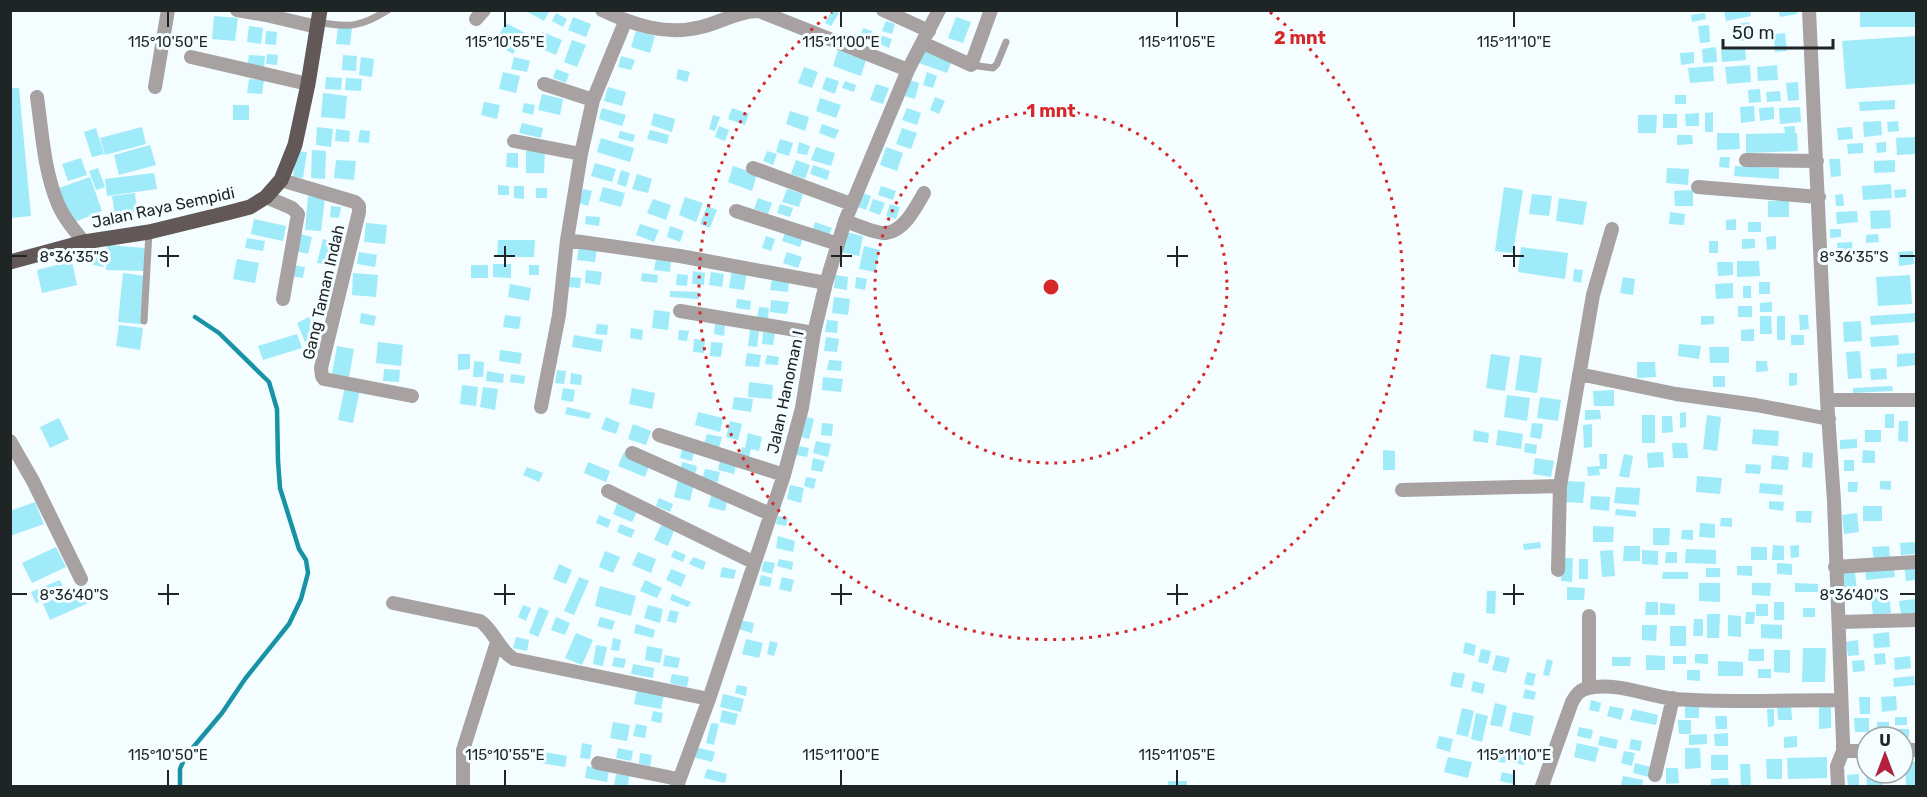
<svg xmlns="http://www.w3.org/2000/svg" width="1927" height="797" font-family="Rubik,sans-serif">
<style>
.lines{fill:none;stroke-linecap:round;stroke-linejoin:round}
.stream{stroke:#1793a5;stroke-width:4.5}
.building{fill:#9febf9}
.lane{stroke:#a7a1a1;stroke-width:7}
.street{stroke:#a7a1a1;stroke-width:14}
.primary{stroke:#625858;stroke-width:15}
.ticks{fill:none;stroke:#1f2425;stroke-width:2}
.ring{fill:none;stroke:#d62828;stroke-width:3;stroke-dasharray:3 6}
.labels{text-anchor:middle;stroke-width:6;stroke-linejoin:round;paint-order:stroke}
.street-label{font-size:16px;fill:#1f2425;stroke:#f4fdff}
.ticks-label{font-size:15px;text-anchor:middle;fill:#1f2425;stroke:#f4fdff;stroke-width:6;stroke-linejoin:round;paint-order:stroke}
.centre{fill:#d62828;stroke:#f4fdff;stroke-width:3}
.ring-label{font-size:18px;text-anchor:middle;font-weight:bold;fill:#d62828;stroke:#f4fdff;stroke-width:6;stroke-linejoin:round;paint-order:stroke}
</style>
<rect width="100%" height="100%" fill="#f4fdff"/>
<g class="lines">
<!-- stream -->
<path class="stream" d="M180,786V769L185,757L222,713L245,679L289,624L301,599L308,573L306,560L299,549L280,488L278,461L277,409L269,382L219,333L195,317"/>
</g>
<!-- building -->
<path class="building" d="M524,10H550L544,21Z
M832,10L839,13L831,26L825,23Z
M1724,10H1750L1751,16L1726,21Z
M1778,10H1796L1797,14L1780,17Z
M1860,10H1916V27H1860Z
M556,13L567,19L563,27L552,21Z
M1705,13L1706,19L1692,22L1691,15Z
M214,16L238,18L235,41L212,39Z
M573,17L591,24L586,37L568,30Z
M956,17L971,22L963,43L948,38Z
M886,21L895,24L892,34L882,31Z
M1749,22L1752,39L1741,41L1738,24Z
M506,23L525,33L513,54L494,43Z
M1709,25L1710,42L1700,43L1698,26Z
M249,26L263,28L261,44L247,42Z
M338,27L352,28L350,45L336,44Z
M863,28L872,31L869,42L860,39Z
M266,31L277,32L276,45L265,44Z
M636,31L655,36L650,53L631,47Z
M542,32L562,40L556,55L537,47Z
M1785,33L1787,51L1775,52L1774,34Z
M880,35L892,39L889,48L877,43Z
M1916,36V84L1846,89L1842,41Z
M572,40L586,45L577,67L564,62Z
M1716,47L1717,62L1703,63L1702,49Z
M1745,48L1746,60L1722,62L1721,50Z
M838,50L866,60L861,76L833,66Z
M923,50L952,60L947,73L919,63Z
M1694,52V63L1681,65L1680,53Z
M267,54L278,55L277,65L266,64Z
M249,55L265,56L264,70L247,69Z
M343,55L357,56L356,71L342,70Z
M621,56L635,60L631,70L618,67Z
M361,57L374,59L372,77L359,75Z
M514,57L530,61L527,72L511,69Z
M1750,65L1751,82L1727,84L1725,67Z
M1777,65L1778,80L1758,81L1757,67Z
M1713,66L1714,81L1690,83L1688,68Z
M804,67L818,72L812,88L798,83Z
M556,69L569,74L566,83L553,78Z
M678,69L690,72L687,82L676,79Z
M503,72L520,76L516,93L499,89Z
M927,72L937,76L933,88L923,85Z
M326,77L342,78L341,90L325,89Z
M826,77L839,81L835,94L822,89Z
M346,78L362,79L361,91L345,90Z
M249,79L264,80L262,94L247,93Z
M909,80L919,83L915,99L905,96Z
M845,81L856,85L854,92L842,88Z
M1798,82L1799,100L1788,101L1786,83Z
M876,84L889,88L883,104L870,100Z
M608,87L626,92L622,106L604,101Z
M10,88H19L31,216L10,218Z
M1760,89L1761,102L1749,103L1748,90Z
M1780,91L1781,101L1767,102L1766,92Z
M323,93L347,96L345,119L321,117Z
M542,94L563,99L560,115L538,110Z
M1675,95H1686V104H1675Z
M935,97L945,101L939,114L930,110Z
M820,98L841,105L836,118L816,111Z
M1895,100V109L1860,111L1859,102Z
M484,102L500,105L497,119L481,115Z
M524,103L535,105L533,115L522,112Z
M233,105H249V120H233Z
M1754,106L1755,121L1741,123L1740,107Z
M1774,107V119L1760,121L1759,108Z
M1800,107L1801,122L1780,124L1779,108Z
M602,108L626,115L622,126L599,119Z
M732,108L749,114L745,125L728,119Z
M907,108L921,113L917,125L902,120Z
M790,111L809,117L805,131L786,124Z
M1713,112V132H1705V113Z
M654,113L675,119L672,132L651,125Z
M1699,113V126H1686L1685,114Z
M1663,114H1677V128H1663Z
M713,115L720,117L715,131L709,129Z
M1638,115H1657L1656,133H1638Z
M1881,121L1882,135L1864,137L1863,122Z
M1898,121L1899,131L1888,132L1887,122Z
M522,123L543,128L541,138L519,133Z
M822,124L839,130L835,139L819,133Z
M719,126L729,130L725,141L715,137Z
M1795,126V133H1797L1798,151L1746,153V134L1785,133L1784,127Z
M142,127L146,144L105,155L100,138Z
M317,127L333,129L331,147L316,145Z
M1852,127L1853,139L1838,140L1837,128Z
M96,128L104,154L92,157L84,132Z
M902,128L917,133L911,149L896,144Z
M336,129L350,131L349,142L335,141Z
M360,130L370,131L369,143L358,142Z
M650,130L669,135L667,144L647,139Z
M620,131L635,135L633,142L618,138Z
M1717,133H1739L1740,149L1717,150Z
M1677,135H1692L1693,144L1677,145Z
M1915,137L1916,154L1897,155L1896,138Z
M601,138L634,148L630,162L597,152Z
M780,139L793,143L789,156L776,152Z
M799,142L810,146L807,155L797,153Z
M1886,142V152L1877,153L1876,143Z
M1863,143V153L1848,154L1847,144Z
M150,145L156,165L119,175L114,155Z
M816,147L835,153L831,166L811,160Z
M886,147L903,153L897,171L880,165Z
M312,150L326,151L325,179L311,178Z
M296,151L307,152L303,178L293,177Z
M526,151H545L544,173H526Z
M767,151L777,154L773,165L763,161Z
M507,153H518V168L506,167Z
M1720,157H1730L1729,168L1719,167Z
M81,158L87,175L68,181L62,164Z
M1829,159H1840L1841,176L1831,177Z
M336,160L356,161L354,180L334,178Z
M796,160L810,165L805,179L791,174Z
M1895,160V172L1874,173V161Z
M595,163L616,169L612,182L591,176Z
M813,165L830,171L827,180L810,174Z
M733,166L757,174L752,191L728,182Z
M1735,166L1779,168V179L1734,176Z
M98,168L105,187L96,190L89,171Z
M1667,168L1689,169L1688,185L1666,183Z
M621,170L630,173L626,187L617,184Z
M154,173L157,189L107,196L105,179Z
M637,174L652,179L648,193L632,189Z
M90,177L102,211L72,223L59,188Z
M1891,184L1892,198L1863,200L1862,186Z
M498,185L509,186V195H498Z
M514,186H524V199L514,198Z
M881,186L896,191L893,200L878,195Z
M603,187L625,193L621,207L599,201Z
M1504,187L1523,190L1513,253L1495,251Z
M536,188H547V198H536Z
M583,189L592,191L588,206L579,203Z
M787,189L803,194L799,207L782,202Z
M1906,189V197L1895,198L1894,190Z
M1693,190V206H1675L1674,191Z
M859,192L871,196L866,210L855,206Z
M135,193L137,213L115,216L112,196Z
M1532,194L1552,196L1549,216L1529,214Z
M1843,194L1844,206H1836L1835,195Z
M308,196L325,198L321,231L305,230Z
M685,197L703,203L696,222L679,215Z
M758,198L772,203L768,214L754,209Z
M1559,198L1587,202L1583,225L1556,221Z
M653,199L671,205L666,220L647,213Z
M873,199L885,203L880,215L869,211Z
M1768,201H1789V217H1768Z
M780,204L793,208L790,217L777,213Z
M890,204L900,207L896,219L886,216Z
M331,206L341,207L339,218L330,217Z
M707,206L717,210L710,228L700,224Z
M1890,210L1891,228L1871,229L1870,211Z
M1857,211L1858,222L1837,224L1836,212Z
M1670,212L1685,214L1684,225L1669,224Z
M586,216L600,217L599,226L585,224Z
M254,219L286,226L283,241L251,234Z
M1736,219V230H1726V220Z
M815,222L832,228L829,235L813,229Z
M1748,222H1761V232H1748Z
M366,223L387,225L385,244L364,242Z
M640,224L659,230L654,242L636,235Z
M670,226L684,231L680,242L667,237Z
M1830,229H1841V237L1830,238Z
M786,230L804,235L800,247L782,241Z
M846,232L863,236L859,256L841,252Z
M300,234L312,237L308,254L296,251Z
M1878,234L1879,242L1866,243V235Z
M766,236L775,239L771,251L762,248Z
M1776,236V249L1767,250L1766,237Z
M247,238L265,241L263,251L245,248Z
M323,239L341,243L336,267L317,263Z
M1742,239H1755V248L1742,249Z
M498,240H535L534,257H497Z
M1709,241H1718V253H1709Z
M1852,242L1853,257L1838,258L1837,243Z
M107,245L145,248V271L106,270Z
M579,246L597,248L595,262L577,260Z
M864,246L880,250L875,272L859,269Z
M1521,247L1568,253L1565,279L1518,272Z
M84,250L106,254L103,267L82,262Z
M1913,251L1914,264L1899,266L1898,252Z
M359,252L377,255L375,267L357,264Z
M787,252L802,257L798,268L783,263Z
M237,259L259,263L255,283L233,279Z
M656,259L671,261L670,272L654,270Z
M72,261L77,285L42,293L37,270Z
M1737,261H1759L1760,276L1737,277Z
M1717,262H1733V275L1718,276Z
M493,264H511V278L493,277Z
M293,265L305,267L303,278L290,276Z
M471,265H488V278H471Z
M529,265H539V275H529Z
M732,269L747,271L744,290L729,288Z
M1574,269L1583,270L1581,283L1573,281Z
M586,270L602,272L600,285L585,283Z
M693,271L705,273L704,285L692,284Z
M711,272L724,274L722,287L709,285Z
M123,273L145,276L141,324L118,322Z
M353,273L378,275L376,297L352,295Z
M642,273L658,275L657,283L641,281Z
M677,274L688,275L687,286L676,285Z
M835,275L848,277L847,290L834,288Z
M1910,275L1912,304L1878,306L1876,277Z
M569,277L581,278L580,288L568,287Z
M856,277L867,279L865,290L855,288Z
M1623,277L1635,279L1633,295L1620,293Z
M772,279L789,281L788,292L770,290Z
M1759,282H1770V294H1759Z
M1733,283V298L1716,299L1715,284Z
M510,284L531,288L529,301L508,297Z
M1743,286H1751V298H1743Z
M670,291L699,292V299L670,297Z
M834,297L850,299L848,315L832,313Z
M737,299L751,301L750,310L736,308Z
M771,300L789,302L787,314L770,312Z
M1772,302V312H1760V303Z
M1738,306H1752V317H1738Z
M759,307L769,308L768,319L757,318Z
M654,310L670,312L668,330L652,328Z
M361,313L376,316L374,326L360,323Z
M1916,313V322L1871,325L1870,316Z
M505,315L521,317L519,329L503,327Z
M1799,315H1808L1809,329L1800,330Z
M1701,316H1714V324L1701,325Z
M1760,316H1771L1772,334H1760Z
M1777,316H1785V340H1777Z
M309,317L317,337L305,342L297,323Z
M827,320L838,321L837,333L825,332Z
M1861,321L1862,341L1844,342L1843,322Z
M597,324L608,325L607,335L595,334Z
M715,324L725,325L724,336L714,334Z
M119,325L143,328L140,350L116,346Z
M631,328L643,330L642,340L630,338Z
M1754,329V341H1741V330Z
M679,330L689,331L687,341L678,340Z
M750,330L759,331L757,347L748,346Z
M763,332L775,333L773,345L762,344Z
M297,334L302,348L263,360L258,346Z
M574,335L603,340L601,352L572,347Z
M1791,335H1804V345H1791Z
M1898,335L1899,345L1871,347L1870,337Z
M826,337L839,339L837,352L824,351Z
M694,339L705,340L704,353L693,352Z
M378,342L403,345L401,366L376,363Z
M711,342L723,343L721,357L710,356Z
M1679,344L1701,346L1699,359L1678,356Z
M337,346L354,349L349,377L332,374Z
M1709,347H1729V363H1710Z
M500,350L522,353L520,364L499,361Z
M1860,351L1862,378L1848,379L1846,352Z
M747,353L761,355L759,367L745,366Z
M1916,353V365L1897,367V354Z
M458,354H470V369L458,370Z
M1491,354L1510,357L1505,391L1486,388Z
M767,355L779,357L778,365L765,364Z
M1520,355L1542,358L1537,393L1515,390Z
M829,360L842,361L841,371L827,370Z
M474,361L484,362L483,377H473Z
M1756,361H1767L1768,371L1756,372Z
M1637,362H1655L1656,377L1637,378Z
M1886,368L1887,379L1871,380L1870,369Z
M384,369L400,370L399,382L383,381Z
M557,370L566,371L564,384L555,383Z
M487,371L504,374L503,383L486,381Z
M571,373L582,375L581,385L570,384Z
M1789,373H1797V385L1789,386Z
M511,374L525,376L524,384L510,382Z
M1713,376H1725V387H1713Z
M823,377L843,379L841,392L822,390Z
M749,382L773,385L772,399L748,397Z
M462,385L478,387L476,406L460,404Z
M345,386L360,389L353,423L338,420Z
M1892,386L1893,391L1853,393V388Z
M483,387L498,389L495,410L480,407Z
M563,388L575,390L573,402L561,400Z
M632,388L655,393L652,409L629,404Z
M1614,390V406H1594L1593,391Z
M1507,395L1530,398L1527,421L1504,417Z
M734,397L753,399L751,412L732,409Z
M1540,397L1561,400L1558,421L1537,418Z
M567,407L591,413L589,419L565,414Z
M1585,410H1600L1601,419L1585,420Z
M698,412L723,418L720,432L695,425Z
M1686,412V427L1680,428V413Z
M1885,414H1894V428H1885Z
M1642,415H1655V443H1642Z
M1707,415L1721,417L1717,451L1703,449Z
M1662,416H1672L1673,432L1662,433Z
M606,417L620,423L616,434L601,429Z
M807,417L814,419L809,439L801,437Z
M59,418L69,439L50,448L40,427Z
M730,421L742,424L738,440L726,437Z
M1899,421H1908V442L1898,441Z
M822,423L833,424L832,436L821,435Z
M1532,423L1543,424L1541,439L1530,437Z
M633,424L651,431L646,445L628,439Z
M1592,424V447L1584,448L1583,425Z
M1753,429L1779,431L1778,446L1752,444Z
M1474,430L1489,433L1488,443L1473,441Z
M1498,430L1523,434L1521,449L1496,445Z
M1865,430H1881V442H1865Z
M748,433L762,437L759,451L751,449L749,457L740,455L742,447L745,448Z
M707,434L722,437L719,448L704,444Z
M1857,439V448L1840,449V440Z
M816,441L831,444L828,457L813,453Z
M1525,443L1537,445L1536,454L1524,452Z
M1672,443H1687L1688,458H1673Z
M683,445L695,448L692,461L680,458Z
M799,446L809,448L807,457L796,455Z
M1383,450L1395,451V470H1383Z
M1863,450L1875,451V463H1862Z
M624,452L650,463L645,477L618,466Z
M1663,452L1664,467L1648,468L1647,453Z
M1803,452L1813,453L1812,468L1802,467Z
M1599,454H1607V469H1599L1600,475L1588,476L1587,467L1600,466Z
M1624,454L1633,456L1629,478L1619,476Z
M1772,455L1789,457L1788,470L1771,469Z
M721,457L737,461L734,474L718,470Z
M813,458L825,461L822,472L811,470Z
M1535,458L1554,461L1551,477L1533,474Z
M1844,460H1854V471H1844Z
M588,462L610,471L606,482L584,473Z
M682,462L697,466L695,475L680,471Z
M1746,464L1761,465L1760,474L1745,473Z
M527,467L543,473L539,482L523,475Z
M705,469L720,472L717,484L702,480Z
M1697,476L1722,478L1720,494L1696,492Z
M806,477L816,479L814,489L804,486Z
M678,480L694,484L690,501L674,497Z
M1566,481L1585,482L1583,503L1565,502Z
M1880,481H1891V490L1880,489Z
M1848,482H1858L1857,492H1848Z
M1760,483L1783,485L1782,495L1759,493Z
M790,485L804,488L801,503L787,499Z
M1616,487L1640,488L1639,505L1614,503Z
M712,494L728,498L725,511L708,507Z
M1591,496L1610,497L1609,511L1590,509Z
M659,498L673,504L670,512L656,506Z
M619,499L639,507L632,522L613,514Z
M1769,501L1784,502L1783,511L1769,509Z
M35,502L44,524L10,536V511Z
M1863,506H1882V521H1863Z
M1616,509L1636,511V517L1615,515Z
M1796,511H1812L1811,523L1796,522Z
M1857,513L1859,532L1844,534L1842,515Z
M599,515L611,520L608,528L596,523Z
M778,516L788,518L786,526L776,524Z
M1721,518H1732V527L1720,526Z
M663,521L676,526L668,546L654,540Z
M1700,523L1715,524V538L1699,537Z
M620,524L635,530L631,538L617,532Z
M1593,526L1614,527L1613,542H1593Z
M1653,528H1670L1669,545H1653Z
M1682,530H1693V540L1681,539Z
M778,536L795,541L793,552L776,548Z
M1540,542L1541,548L1524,550L1523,544Z
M1916,542V554L1901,555L1900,543Z
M1773,545L1784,546V560H1772Z
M1799,545V557L1791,558L1790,546Z
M1624,546H1640V561H1623Z
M1889,546L1890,560L1874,561L1872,547Z
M56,547L66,567L32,583L22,563Z
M1751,547H1767V560H1751Z
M1686,549L1716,550V564L1685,563Z
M674,550L686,555L683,562L671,557Z
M1613,550L1615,576L1602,577L1600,551Z
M1642,550L1658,551V565L1642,564Z
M605,551L620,557L613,573L599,567Z
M638,552L656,559L651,573L632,565Z
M1666,552H1677V563H1665Z
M693,557L706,562L703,570L689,564Z
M1562,558H1573L1572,582L1561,581Z
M779,559L793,562L792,570L777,566Z
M1579,559H1588V579H1579Z
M764,561L775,563L772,574L761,571Z
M1777,563L1792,564V575L1777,574Z
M559,564L572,570L566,584L553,579Z
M1893,564L1895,577L1866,580L1865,566Z
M1916,564V580L1906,581L1904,565Z
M1737,566H1752V576L1737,575Z
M722,567L736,570L734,579L720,577Z
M1706,568H1720V577H1706Z
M671,569L686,575L681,587L666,580Z
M1663,572H1688V579H1662Z
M1855,572L1857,592L1845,593L1843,573Z
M761,575L772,578L770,587L759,585Z
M579,577L589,581L574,615L564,611Z
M782,577L794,580L791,592L779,589Z
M60,580L65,591L36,603L31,592Z
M645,580L662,588L657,598L640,591Z
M1699,583H1720V602L1699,601Z
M1752,583H1771L1770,596L1752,595Z
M1795,583L1818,584V592H1795Z
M600,586L636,596L631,616L595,606Z
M81,587L88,603L50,620L43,604Z
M1567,587L1585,588L1584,600H1567Z
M1487,591H1496L1495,614L1486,613Z
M672,594L691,602L688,607L670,600Z
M1889,596L1891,613L1873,615L1871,598Z
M1915,599L1916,613L1901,614L1899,601Z
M1646,602H1658V615H1645Z
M1774,602H1784V620H1774Z
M1660,603L1675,604V615H1660Z
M1756,604H1768V616H1756Z
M523,605L531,608L526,621L518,617Z
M648,605L663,609L660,623L644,618Z
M539,607L549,611L538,637L529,633Z
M1803,608H1815V617H1803Z
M670,610L679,612L676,623L667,621Z
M1746,612H1755L1754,624H1745Z
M1707,614H1720L1719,638H1707Z
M1728,615L1741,616V637L1728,636Z
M556,617L570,623L565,635L551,630Z
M600,617L615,621L612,630L597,626Z
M1694,619H1703V636H1693Z
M740,620L754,623L752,633L738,629Z
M636,624L655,630L653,638L634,633Z
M1761,624L1782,625V639L1761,638Z
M1642,625H1657L1656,641L1642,640Z
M1670,626H1686V646H1670Z
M1889,632L1890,647L1874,648L1873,634Z
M576,633L593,640L582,665L565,658Z
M516,637L529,640L527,651L513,648Z
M613,638L621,640L619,651L611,650Z
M746,639L763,643L759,658L742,654Z
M1858,640L1859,655L1848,656L1846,642Z
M770,641L778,643L774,656L767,654Z
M1465,642L1476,645L1474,656L1463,653Z
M596,645L607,647L603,666L593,664Z
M647,646L663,649L660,663L645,660Z
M1803,648H1826L1825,682H1802Z
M1481,649L1491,651L1488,664L1478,662Z
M1749,649H1764V661H1748Z
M1774,650H1790V673L1774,672Z
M1885,653L1886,664L1875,665L1874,654Z
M1695,654H1708V664L1695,663Z
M665,655L680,658L678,668L663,666Z
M1496,655L1510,658L1506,673L1492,670Z
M1646,655L1665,656V670H1646Z
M1673,656H1686V664H1673Z
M1910,656L1911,668L1895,670L1894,658Z
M614,657L626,659L624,668L612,666Z
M1612,657H1631L1630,666H1612Z
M1547,659L1553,661L1549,676L1543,675Z
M1864,660L1865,671L1853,672L1852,661Z
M1718,661L1743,662V676H1718Z
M633,664L654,668L653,678L631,674Z
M1758,669H1771V678H1758Z
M1687,670H1700V681L1687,680Z
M1453,672L1465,674L1462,688L1450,686Z
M1527,672L1536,674L1533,686L1524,684Z
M672,674L689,677L687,687L670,683Z
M1914,676L1915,685L1894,687L1893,678Z
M1473,681L1485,684L1483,694L1471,691Z
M737,685L747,687L746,696L735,693Z
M1525,689L1536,692L1534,700L1523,698Z
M637,690L664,695L661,709L634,704Z
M723,694L744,699L741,712L720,707Z
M1896,696L1897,710L1882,712L1881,697Z
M1859,697H1870V714H1860Z
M1591,700L1601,703L1599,712L1589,710Z
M1495,703L1507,706L1502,727L1490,725Z
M1685,704H1699V718H1685Z
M1777,705H1791L1792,720H1778Z
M1610,706L1624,709L1621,720L1607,716Z
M1819,706H1831V728L1819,729Z
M1462,708L1474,711L1468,737L1456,734Z
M1633,709L1658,715L1656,725L1630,720Z
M1767,709H1774V726L1768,727Z
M722,710L738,714L735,725L720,722Z
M653,711L663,713L661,723L651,721Z
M1513,712L1534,716L1530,736L1509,731Z
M1476,713L1488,716L1482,742L1471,739Z
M1715,716H1727V729H1716Z
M1895,717H1907V725H1895Z
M1854,718H1869V732H1855Z
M1678,720H1691V734H1679Z
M613,722L630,725L627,741L610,738Z
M1877,722H1889V730H1877Z
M711,723L719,724L714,745L706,743Z
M636,724L647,726L645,738L633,736Z
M1579,727L1593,730L1591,739L1577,736Z
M1897,729H1909V737H1898Z
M1728,733V746H1715L1714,734Z
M1707,734V744L1689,745V735Z
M1439,736L1453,739L1450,752L1436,748Z
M1600,736L1618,740L1616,749L1598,745Z
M1797,736V747L1784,748V737Z
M1631,739L1642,741L1640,751L1629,749Z
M582,743L592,745L590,759L580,758Z
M1577,743L1599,748L1595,762L1574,757Z
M696,747L715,752L712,762L693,757Z
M1490,747L1508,751L1505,763L1487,760Z
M618,748L633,751L631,761L616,758Z
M1685,748H1700L1701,768L1685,769Z
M1624,751L1635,753L1632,766L1621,763Z
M543,752L567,756L565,767L541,763Z
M1514,752L1526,755L1524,765L1512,762Z
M640,753L652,755L650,766L639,764Z
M1711,755H1728V770H1711Z
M1448,757L1472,762L1468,778L1444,772Z
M1827,757V778L1788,779L1787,758Z
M1766,759H1782V779H1767Z
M1905,762H1916V786H1906Z
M1635,763L1651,767L1649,777L1633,773Z
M1740,764H1750L1751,786H1741Z
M587,766L609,770L607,782L585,778Z
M1666,768H1678L1679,783L1666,784Z
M707,769L727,774L725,783L704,778Z
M1502,772L1515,775L1513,784L1500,781Z
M1882,773L1883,786H1867L1866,774Z
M616,774L629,776L628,786H614Z
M1859,774V786H1848L1847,775Z
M1623,776L1643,780L1642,786L1621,785Z
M1728,778L1729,786H1711V779Z
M1168,781H1187V786H1168Z"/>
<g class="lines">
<!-- lane -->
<path class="lane" d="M318,22C349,28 361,27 388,10
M971,65L993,68L997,64L1006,42
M144,321L149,232"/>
<!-- street -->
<path class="street" d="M237,10L266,15L317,27
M602,10C633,25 667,36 701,27C722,22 738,11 759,11L908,70
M883,10L929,31
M1809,10L1827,400L1834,501L1843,742V751L1837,766L1838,786
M476,19L484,10
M923,43L971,65L991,10
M191,57L308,84
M544,84L593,100
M155,87L168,10
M37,97C42,132 44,171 58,204C64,218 74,230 84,242
M514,141L581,154
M1746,160L1817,161
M753,168L851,204
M281,180L355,202L359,206V212L321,368L322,376L324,379L412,396
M1698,187L1819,197
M266,197L292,208L298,214L283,299
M736,211L838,244
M845,221C855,224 876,234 886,233C904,231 916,207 924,193
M567,240L680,256L826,283
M680,311L814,333
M1579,374L1676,394L1756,405L1829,419
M1827,400H1916
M541,407L559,315L567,240L581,154L593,100L625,22
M659,435L784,475
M10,441L33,481L81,579
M632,453L770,514
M1402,490L1560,486
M608,491L753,562
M1835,567L1916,562
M1558,570L1560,486L1593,295L1612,229
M393,603L480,621C495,631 498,650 514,659L709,699
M1589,616V688
M1839,622L1916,620
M1903,750H1916
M1843,751H1867
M598,763L678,779
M1655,775L1673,698
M463,786V750L497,642
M677,786L709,699L784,475L802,408L814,333L826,283L845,221L908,70L939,10
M1542,786L1572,702C1576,695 1580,689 1589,688C1617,682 1647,696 1675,699C1730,703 1786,700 1841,700"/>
<!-- primary -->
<path class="primary" d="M10,262L84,242L149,232L227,213L250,207L266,197L281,180L295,145L308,84L320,10"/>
</g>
<!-- ticks -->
<path class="ticks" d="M168,12V27M505,12V27M841,12V27M1177,12V27M1514,12V27M168,246V267M505,246V267M841,246V267M1177,246V267M1514,246V267M12,256H27M158,256H179M494,256H515M831,256H852M1167,256H1188M1503,256H1524M1900,256H1915M168,584V605M505,584V605M841,584V605M1177,584V605M1514,584V605M12,594H27M158,594H179M494,594H515M831,594H852M1167,594H1188M1503,594H1524M1900,594H1915M168,770V785M505,770V785M841,770V785M1177,770V785M1514,770V785"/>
<!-- distance rings -->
<g class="ring">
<circle cx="1051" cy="287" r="176"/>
<path d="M1270 12A352 352 0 1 1 832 12"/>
</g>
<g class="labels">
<!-- street labels -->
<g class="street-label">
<text transform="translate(163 207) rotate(-12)" y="6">Jalan Raya Sempidi</text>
<text transform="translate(323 292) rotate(-77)" y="6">Gang Taman Indah</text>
<text transform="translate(785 392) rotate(-78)" y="6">Jalan Hanoman I</text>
</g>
</g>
<g class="ticks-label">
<text x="168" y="47">115°10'50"E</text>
<text x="505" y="47">115°10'55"E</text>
<text x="841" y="47">115°11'00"E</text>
<text x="1177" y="47">115°11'05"E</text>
<text x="1514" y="47">115°11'10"E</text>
<text x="74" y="262">8°36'35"S</text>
<text x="1854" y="262">8°36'35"S</text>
<text x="74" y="600">8°36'40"S</text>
<text x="1854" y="600">8°36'40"S</text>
<text x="168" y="760">115°10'50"E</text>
<text x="505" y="760">115°10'55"E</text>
<text x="841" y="760">115°11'00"E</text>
<text x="1177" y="760">115°11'05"E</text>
<text x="1514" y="760">115°11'10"E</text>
</g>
<circle cx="1051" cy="287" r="9" class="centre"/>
<g class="ring-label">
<text x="1300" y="44">2 mnt</text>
<text x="1051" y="117">1 mnt</text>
</g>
<!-- border -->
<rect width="1927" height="797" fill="none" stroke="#1f2425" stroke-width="24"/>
<!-- north arrow -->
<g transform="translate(1885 755)"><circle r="28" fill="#f4fdff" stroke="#9fa6a8" stroke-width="1.5"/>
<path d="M0-4.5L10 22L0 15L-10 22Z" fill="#b3213e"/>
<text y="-9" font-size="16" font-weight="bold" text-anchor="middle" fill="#1f2425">U</text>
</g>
<!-- scale -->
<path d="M1723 39v9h110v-9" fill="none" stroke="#1f2425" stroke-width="3"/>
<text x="1732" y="39" font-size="18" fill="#1f2425" stroke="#f4fdff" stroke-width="4.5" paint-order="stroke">50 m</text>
</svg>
